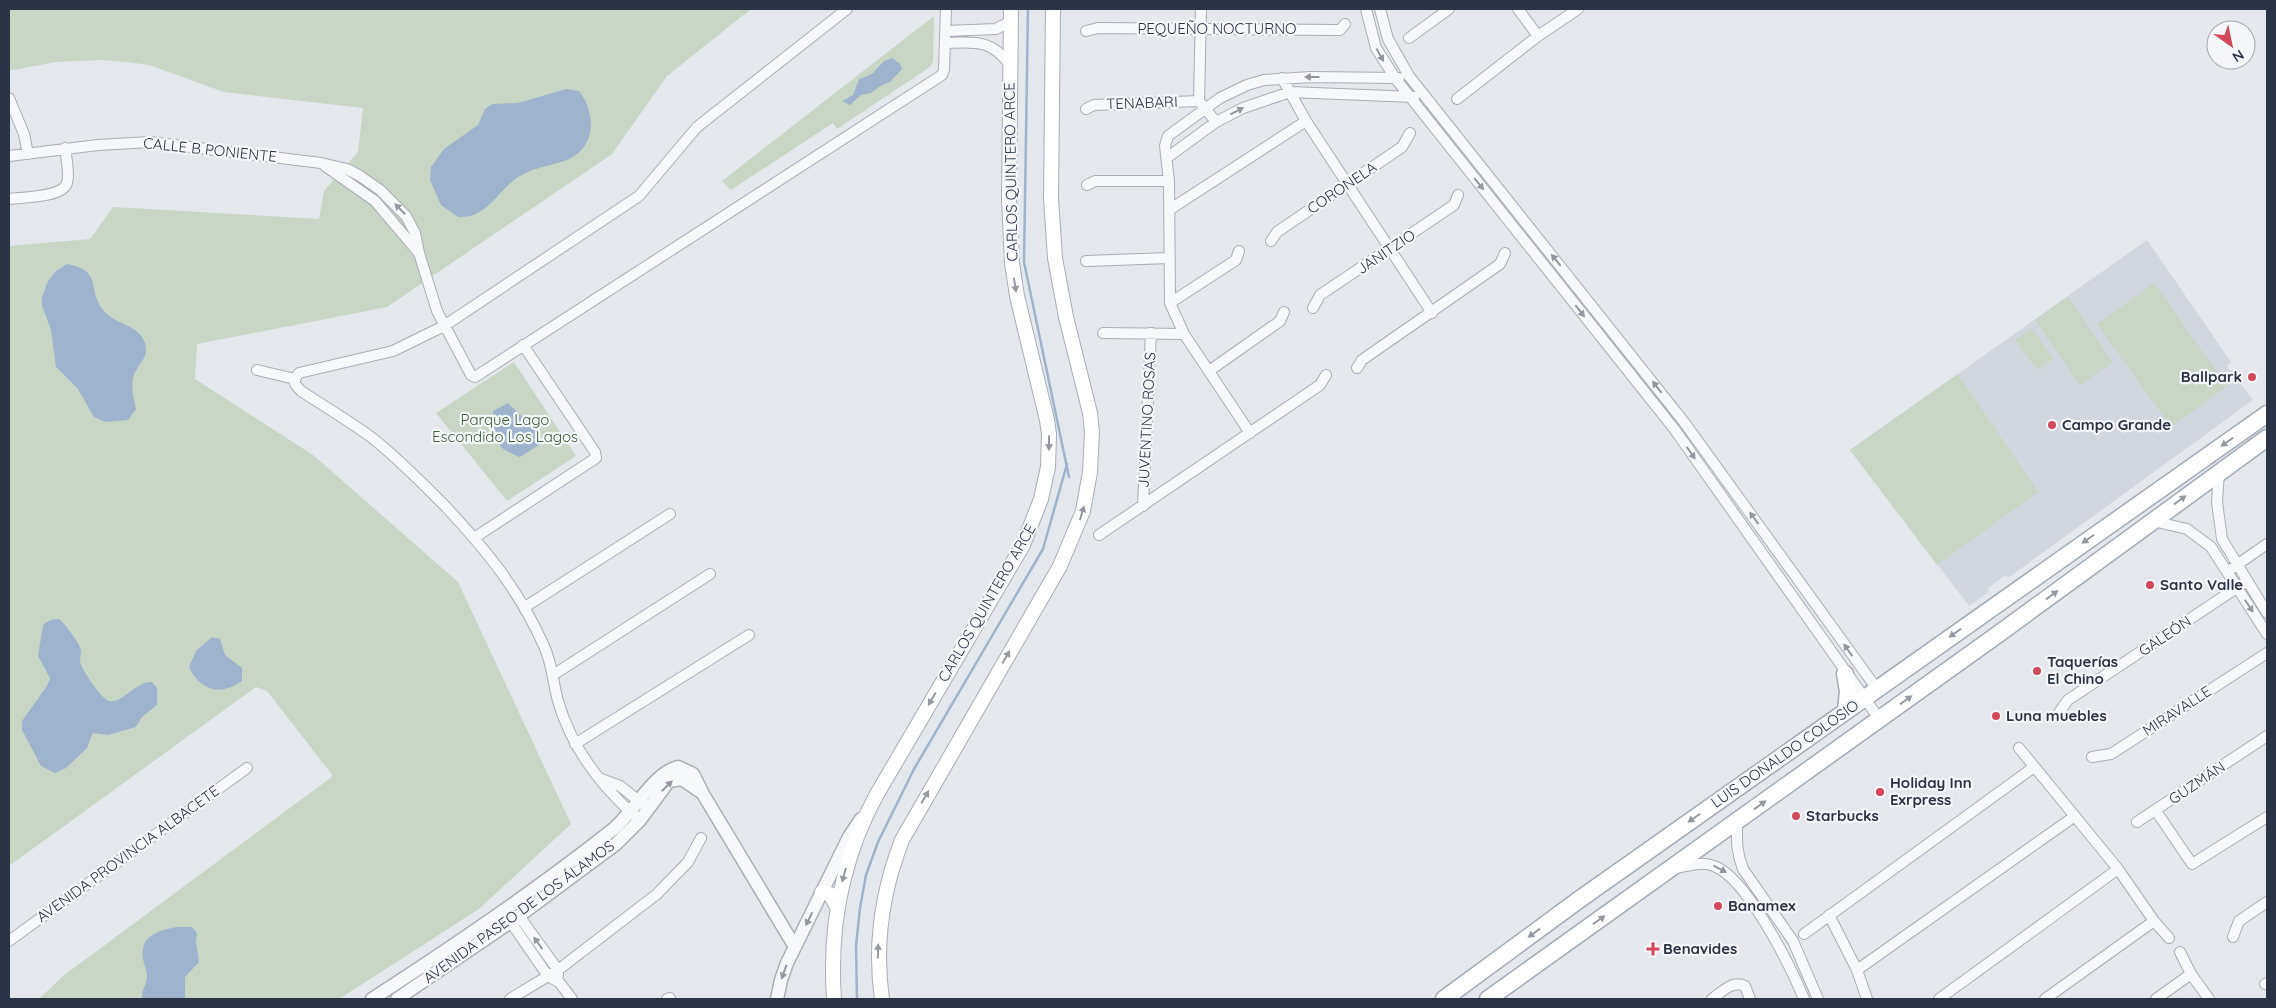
<svg xmlns="http://www.w3.org/2000/svg" width="2276" height="1008" font-family="Quicksand,sans-serif">
<style>
.built{fill:#d2d6de}
.green{fill:#c9d6c5}
.water{fill:#9fb4cc}
.lines{fill:none;stroke-linecap:round;stroke-linejoin:round}
.stream{stroke:#9fb4cc;stroke-width:2.5}
.minor-casing{stroke:#a9aeb7;stroke-width:12}
.tertiary-casing{stroke:#a9aeb7;stroke-width:15}
.secondary-casing{stroke:#a9aeb7;stroke-width:16}
.primary-casing{stroke:#a3abb8;stroke-width:19}
.minor{stroke:#f7f8fa;stroke-width:10}
.tertiary{stroke:#f7f8fa;stroke-width:12}
.secondary{stroke:#fff;stroke-width:14}
.primary{stroke:#fff;stroke-width:16}
.oneway{fill:#9196a0}
.oneway2{fill:#959aa2}
.poi-dot{fill:#d1495b;stroke:#f4f6f9;stroke-width:2}
.labels{text-anchor:middle;stroke-width:4.5;stroke-linejoin:round;paint-order:stroke}
.street-label{font-size:15px;fill:#2b3445;stroke:#f4f6f9}
.poi-label{font-size:15px;font-weight:bold;fill:#2b3445;stroke:#f4f6f9;text-anchor:start}
.park-label{font-size:15px;fill:#3f6138;stroke:#f4f6f9}
</style>
<rect width="100%" height="100%" fill="#e4e7ec"/>
<!-- built -->
<path class="built" d="M2147,240L2231,362L2227,366L2253,400L2008,578L2006,575L1988,588L1989,592L1969,606L1850,450Z"/>
<!-- green -->
<path class="green" d="M9,9H751L667,76L612,154L387,307L197,344L195,379L313,455L458,582L571,824L479,909L339,999H39L63,976L333,776L267,691L256,687L9,866V246L90,239L113,207L319,219L324,191L358,152L363,108L224,92L149,65L126,62L102,60L55,62L9,71Z
M934,16L933,62L930,67L837,129L833,123L731,190L722,181Z
M2154,283L2227,386L2171,427L2097,324Z
M2068,297L2113,362L2080,385L2035,320Z
M2032,328L2053,359L2037,370L2015,340Z
M514,362L576,456L507,501L436,413Z
M1958,374L2038,492L1937,565L1850,450Z"/>
<!-- water -->
<path class="water" d="M892,58L900,64L902,69L890,82L880,86L871,93L861,95L850,105L842,101L853,95L859,79L872,74L884,61Z
M566,89L579,91C595,111 597,145 571,158C555,166 536,166 520,176C498,189 488,219 458,217L441,205L430,180L431,167L444,149L478,125L485,109L492,104L518,103Z
M67,264C104,271 86,289 104,311C115,325 139,324 145,343C150,359 136,365 133,378C131,388 134,399 136,409L128,420L105,422L94,417L78,389L56,367L51,330L42,306V297L48,281L56,271Z
M508,403L536,430L539,445L520,457C494,448 493,438 493,411Z
M59,619C64,622 80,644 81,650C81,654 80,658 80,662C82,670 100,696 107,700C120,707 135,681 152,682L157,688V705L142,717L136,727L108,735L93,733L87,748L66,768L55,773L41,766L22,730V721L47,686L50,678L38,656L43,625L50,620Z
M212,637L220,639L225,655L242,668V681C221,696 200,691 189,667L196,651Z
M177,927H192L197,933L196,942L199,962L185,977V998L142,999C141,990 147,985 147,976C147,970 143,963 143,957C140,935 160,930 177,927Z"/>
<g class="lines">
<!-- stream -->
<path class="stream" d="M1028,9L1024,262L1069,477
M857,999L856,946L860,908L866,875L878,842L914,769L1043,549L1067,464"/>
<defs>
<path id="minor" d="M1201,9L1199,101L1216,122
M1366,9L1376,48L1395,78L1675,430L1880,720
M1380,9L1388,39L1409,76L1684,422L1877,689
M1518,9L1538,36
M946,31L996,29L1011,21
M1086,31L1098,28L1340,30L1345,24
M1409,38L1449,9
M945,43C975,42 991,39 1010,65
M1282,78L1306,121L1432,313
M9,98L24,134L28,154
M1457,99L1538,36L1578,9
M1086,109L1094,105L1199,101
M9,156L98,145L150,142L321,163L347,169L360,176L380,190L406,216L415,233L419,253L437,311L471,375L475,377L942,75L944,70L946,9
M1168,157L1216,122L1243,108L1290,92L1414,97
M325,166L375,201L419,253
M1087,185L1095,181H1169
M9,199C23,197 62,198 67,183C70,174 66,158 65,148
M1169,210L1306,121
M1271,241L1277,232L1402,147L1410,133
M1086,261L1170,258
M1170,303L1236,260L1239,251
M1313,308L1320,295L1454,205L1458,195
M1103,333L1184,334
M1357,368L1362,360L1500,264L1505,253
M257,370L295,379
M1209,371L1280,321L1284,312
M295,379L299,373L393,351L444,326L639,196L697,127L847,9
M295,379V384L301,391C324,406 349,421 371,437C398,458 422,483 446,507C487,551 519,590 544,646C552,663 553,683 558,701C571,746 599,784 635,816
M1250,433L1184,334L1170,303L1169,181L1165,146L1168,136L1220,98L1247,85L1264,80L1311,77L1399,78
M2219,472L2217,502L2222,539L2267,613
M1143,506L1151,333
M2153,521L2187,529L2211,547L2267,634
M1099,535L1320,385L1326,375
M474,538L596,458L595,452L523,345
M2231,569L2267,544
M525,607L670,514
M553,675L710,574
M2060,711L2068,700L2247,581
M575,744L749,635
M2019,748L2118,869L2154,921L2169,938
M2092,757L2111,754L2267,653
M601,779L620,786L644,805
M2156,811L2192,864L2267,817
M1737,822C1737,840 1736,852 1743,869L1793,941L1818,999
M2137,822L2267,736
M1676,868C1688,866 1702,861 1714,866C1747,878 1791,967 1804,999
M1829,915L1857,970L1867,999
M519,916L558,970V976
M510,921L548,976L559,982L572,999
M1804,934L2034,767
M2233,937L2239,921L2267,902
M9,941L247,768
M2180,952L2191,974
M1857,970L2075,816
M2265,984L2267,983
M510,999L558,970L657,894L688,862L701,838
M667,999L670,998
M1712,999C1722,992 1732,980 1745,986L1750,999
M1939,999L2118,869
M2045,999L2154,921
M2156,999L2191,974L2209,999"/>
<path id="tertiary" d="M372,999C454,946 534,892 611,831C634,813 653,773 678,767L693,774L703,794L795,947
M397,999L519,916L616,844L640,820L669,781L682,779L701,792
M777,999L781,980L787,963L849,837L861,819"/>
<path id="secondary" d="M822,892L830,894L837,907
M834,999C829,928 842,858 877,794L1023,545L1041,499L1048,467L1049,434L1047,420L1017,296L1012,263L1009,199L1011,9
M882,999C874,944 882,892 902,840L1060,566L1083,511L1090,472L1092,432L1090,413L1066,317L1055,258L1051,198L1053,9"/>
<path id="primary" d="M1845,674L1848,691L1846,711
M1444,999L1580,899L2267,414
M1488,999L1997,635L2267,438"/>
</defs>
<!-- minor casing -->
<use href="#minor" class="minor-casing"/>
<!-- tertiary casing -->
<use href="#tertiary" class="tertiary-casing"/>
<!-- secondary casing -->
<use href="#secondary" class="secondary-casing"/>
<!-- primary casing -->
<use href="#primary" class="primary-casing"/>
<!-- minor -->
<use href="#minor" class="minor"/>
<!-- tertiary -->
<use href="#tertiary" class="tertiary"/>
<!-- secondary -->
<use href="#secondary" class="secondary"/>
<!-- primary -->
<use href="#primary" class="primary"/>
</g>
<!-- one-way arrows -->
<defs><path id="oneway-solid" d="M-6-.8H1V-3.2L6.5 0L1 3.2V.8H-6Z" transform="scale(1.25)"/></defs>
<g class="oneway">
<use href="#oneway-solid" transform="translate(1380 55) rotate(61)"/>
<use href="#oneway-solid" transform="translate(1312 77) rotate(180)"/>
<use href="#oneway-solid" transform="translate(1237 111) rotate(-27)"/>
<use href="#oneway-solid" transform="translate(1479 184) rotate(51)"/>
<use href="#oneway-solid" transform="translate(400 209) rotate(-134)"/>
<use href="#oneway-solid" transform="translate(1556 260) rotate(-129)"/>
<use href="#oneway-solid" transform="translate(1580 311) rotate(52)"/>
<use href="#oneway-solid" transform="translate(1657 387) rotate(-128)"/>
<use href="#oneway-solid" transform="translate(1691 453) rotate(55)"/>
<use href="#oneway-solid" transform="translate(1754 518) rotate(-126)"/>
<use href="#oneway-solid" transform="translate(2249 606) rotate(56)"/>
<use href="#oneway-solid" transform="translate(1848 650) rotate(-125)"/>
<use href="#oneway-solid" transform="translate(667 786) rotate(-45)"/>
<use href="#oneway-solid" transform="translate(1720 869) rotate(27)"/>
<use href="#oneway-solid" transform="translate(809 919) rotate(116)"/>
<use href="#oneway-solid" transform="translate(538 943) rotate(-126)"/>
<use href="#oneway-solid" transform="translate(784 972) rotate(110)"/>
</g>
<g class="oneway2">
<use href="#oneway-solid" transform="translate(1015 285) rotate(81)"/>
<use href="#oneway-solid" transform="translate(2227 442) rotate(145)"/>
<use href="#oneway-solid" transform="translate(1049 443) rotate(90)"/>
<use href="#oneway-solid" transform="translate(2180 500) rotate(-36)"/>
<use href="#oneway-solid" transform="translate(1082 513) rotate(-74)"/>
<use href="#oneway-solid" transform="translate(2088 539) rotate(145)"/>
<use href="#oneway-solid" transform="translate(2052 595) rotate(-36)"/>
<use href="#oneway-solid" transform="translate(1955 633) rotate(145)"/>
<use href="#oneway-solid" transform="translate(1006 657) rotate(-60)"/>
<use href="#oneway-solid" transform="translate(932 699) rotate(120)"/>
<use href="#oneway-solid" transform="translate(1906 700) rotate(-36)"/>
<use href="#oneway-solid" transform="translate(925 797) rotate(-60)"/>
<use href="#oneway-solid" transform="translate(1760 805) rotate(-36)"/>
<use href="#oneway-solid" transform="translate(1694 818) rotate(145)"/>
<use href="#oneway-solid" transform="translate(844 875) rotate(105)"/>
<use href="#oneway-solid" transform="translate(1599 920) rotate(-35)"/>
<use href="#oneway-solid" transform="translate(1534 933) rotate(144)"/>
<use href="#oneway-solid" transform="translate(878 951) rotate(-89)"/>
</g>
<!-- markers -->
<g class="poi-dot">
<circle cx="2252" cy="377" r="5"/>
<circle cx="2052" cy="425" r="5"/>
<circle cx="2150" cy="585" r="5"/>
<circle cx="2037" cy="671" r="5"/>
<circle cx="1996" cy="716" r="5"/>
<circle cx="1880" cy="792" r="5"/>
<circle cx="1796" cy="816" r="5"/>
<circle cx="1718" cy="906" r="5"/>
<path d="M1650.5 941.5h5v5h5v5h-5v5h-5v-5h-5v-5h5z"/>
</g>
<g class="labels">
<!-- street labels -->
<g class="street-label">
<text x="1217" y="34">PEQUEÑO NOCTURNO</text>
<text transform="translate(1142 103) rotate(-2)" y="5">TENABARI</text>
<text transform="translate(210 150) rotate(6)" y="5">CALLE B PONIENTE</text>
<text transform="translate(1011 172) rotate(-91)" y="5">CARLOS QUINTERO ARCE</text>
<text transform="translate(1342 188) rotate(-34)" y="5">CORONELA</text>
<text transform="translate(1386 252) rotate(-34)" y="5">JANITZIO</text>
<text transform="translate(1147 420) rotate(-87)" y="5">JUVENTINO ROSAS</text>
<text transform="translate(987 603) rotate(-60)" y="5">CARLOS QUINTERO ARCE</text>
<text transform="translate(2165 636) rotate(-34)" y="5">GALEÓN</text>
<text transform="translate(2177 711) rotate(-33)" y="5">MIRAVALLE</text>
<text transform="translate(1785 754) rotate(-35)" y="5">LUIS DONALDO COLOSIO</text>
<text transform="translate(2197 783) rotate(-34)" y="5">GUZMÁN</text>
<text transform="translate(128 854) rotate(-36)" y="5">AVENIDA PROVINCIA ALBACETE</text>
<text transform="translate(519 912) rotate(-36)" y="5">AVENIDA PASEO DE LOS ÁLAMOS</text>
</g>
<!-- poi labels -->
<g class="poi-label">
<text x="2242" y="382" text-anchor="end">Ballpark</text>
<text x="2062" y="430">Campo Grande</text>
<text x="2160" y="590">Santo Valle</text>
<text x="2047" y="667">Taquerías<tspan x="2047" dy="17">El Chino</tspan></text>
<text x="2006" y="721">Luna muebles</text>
<text x="1890" y="788">Holiday Inn<tspan x="1890" dy="17">Exrpress</tspan></text>
<text x="1806" y="821">Starbucks</text>
<text x="1728" y="911">Banamex</text>
<text x="1663" y="954">Benavides</text>
</g>
<!-- park labels -->
<g class="park-label">
<text x="505" y="425">Parque Lago<tspan x="505" dy="17">Escondido Los Lagos</tspan></text>
</g>
</g>
<!-- border -->
<rect width="2276" height="1008" fill="none" stroke="#2b3445" stroke-width="20"/>
<!-- north arrow -->
<g transform="translate(2231 45) rotate(147)"><circle r="24" fill="#f4f6f9" stroke="#a4a8b1"/>
<path d="M0-4L9 19L0 12L-9 19Z" fill="#d1495b"/>
<text y="-8" font-size="14" font-weight="bold" text-anchor="middle" fill="#2b3445">N</text>
</g>
</svg>
